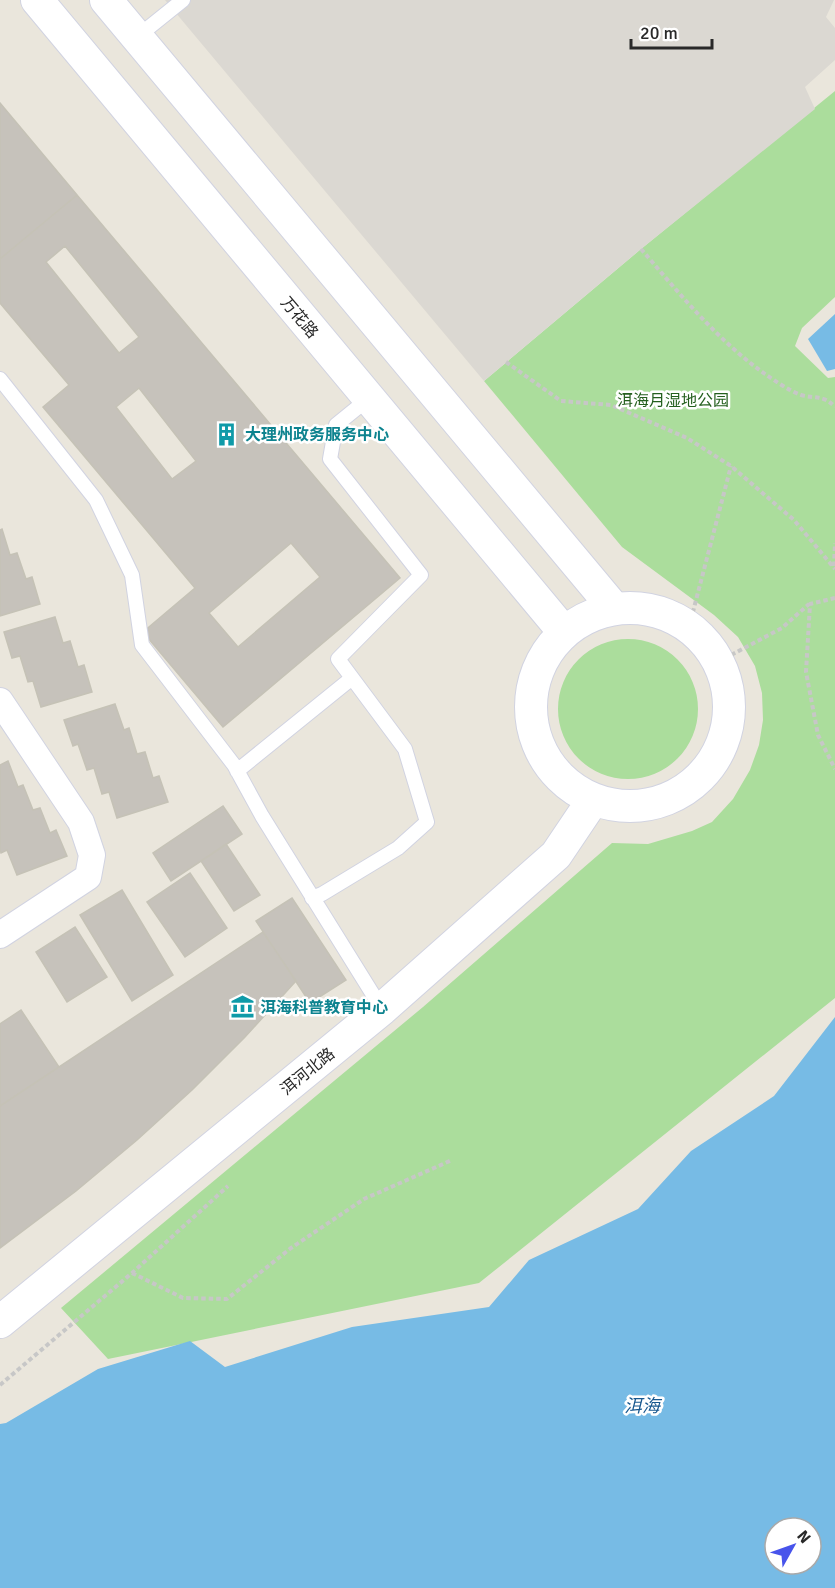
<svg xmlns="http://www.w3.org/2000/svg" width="835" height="1588" font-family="Signika,'Noto Sans SC',sans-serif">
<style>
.green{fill:#abdd9c}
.plaza{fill:#dbd8d2}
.water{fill:#77bbe5;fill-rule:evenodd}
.building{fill:#c6c2bb;stroke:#c5c2b6;stroke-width:1.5;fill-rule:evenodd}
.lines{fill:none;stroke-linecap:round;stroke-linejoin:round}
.service-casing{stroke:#d1d3e1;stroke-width:16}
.minor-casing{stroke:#d1d3e1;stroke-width:28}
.tertiary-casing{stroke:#d1d3e1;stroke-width:34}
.path{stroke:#c7c7c7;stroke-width:4;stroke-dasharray:4.5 3;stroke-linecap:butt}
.service{stroke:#fff;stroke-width:14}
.minor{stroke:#fff;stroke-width:26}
.tertiary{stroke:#fff;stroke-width:32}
.labels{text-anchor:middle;stroke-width:5;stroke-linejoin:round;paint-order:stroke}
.street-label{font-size:16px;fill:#292929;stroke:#fff}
.park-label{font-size:16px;fill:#25601f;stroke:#fff}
.culture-label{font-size:16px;font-weight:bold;fill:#0d838f;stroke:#fff;text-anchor:start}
.water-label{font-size:18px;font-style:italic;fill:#18588f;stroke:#fff}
</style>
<rect width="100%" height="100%" fill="#eae6dc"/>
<!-- green -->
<path class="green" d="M835,91V297L802,328L795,346L828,378L835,377V998L479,1283L108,1359L61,1308L423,1007L612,843L648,844L692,831L712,822L733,799L750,770L759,745L763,720L762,693L755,666L738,637L714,615L622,547L484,381L641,249Z
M558 709a70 70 0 1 1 140 0a70 70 0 1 1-140 0Z"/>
<!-- plaza -->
<path class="plaza" d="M165,0H834L826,17L835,28V60L805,87L815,109L641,249L484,381Z"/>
<!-- water -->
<path class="water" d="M835,314V369L827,371L808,339Z
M835,1017V1588H0V1424L6,1423L98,1369L190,1341L225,1367L352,1327L489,1307L529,1260L638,1209L691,1151L774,1096ZM775,1528H811V1564H775Z"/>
<!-- building -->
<path class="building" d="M0,103L77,195L0,259Z
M77,195L400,578L223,727L143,632L195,588L43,407L69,385L0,303V259ZM65,246L139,337L119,353L46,262ZM139,388L196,461L172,479L116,407ZM291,543L320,577L238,647L209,613Z
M2,529L10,555L17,553L26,579L32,577L40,604L0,616V530Z
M55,617L63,643L70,641L78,667L84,665L92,692L41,707L33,681L28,682L20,656L12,658L4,632Z
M115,704L124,730L129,728L137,754L145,752L153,778L159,776L168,802L117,818L109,792L102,794L94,768L87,770L78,744L73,746L64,720Z
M8,761L18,787L23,785L33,810L40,808L50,833L56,830L67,856L17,875L7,850L1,853L0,850V765Z
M223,806L242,834L171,881L153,853Z
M226,844L260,895L234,911L201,861Z
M190,873L227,928L185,957L147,902Z
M122,890L173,975L132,1001L80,915Z
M292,898L346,980L310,1003L256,921Z
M75,927L107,977L67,1002L36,952Z
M263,932L296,981L245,1037L192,1090L137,1140L76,1191L0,1248V1106Z
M21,1010L59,1067L0,1106V1024Z"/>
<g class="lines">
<defs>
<path id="service" d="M137,37L183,0
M0,379L96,500L132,575L142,645L234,765L262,816L382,1009
M237,771L352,678
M312,898L322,894L398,848L427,822L405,749L338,659L421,575L330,459L336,425L368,399"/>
<path id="minor" d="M0,701L81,822L92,855L88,877L0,935"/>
<path id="tertiary" d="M37,0L564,632
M106,0L613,607
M531 707a99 99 0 1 1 198 0a99 99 0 1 1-198 0Z
M0,1322L382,1009L556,855L593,800"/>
</defs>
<!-- service casing -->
<use href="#service" class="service-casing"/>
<!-- minor casing -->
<use href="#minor" class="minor-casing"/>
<!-- tertiary casing -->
<use href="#tertiary" class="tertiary-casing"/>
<!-- path -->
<path class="path" d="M641,249C679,293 717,340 765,374C775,381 790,391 801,395C816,399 824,395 835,407
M506,362L561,401L611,405L687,438L731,466L794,520L835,569
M834,566L835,543
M835,598L810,604L806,672L818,735L835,769
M689,627L731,466
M718,662L782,628L809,604
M132,1273L183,1298L227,1299L291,1248L364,1199L452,1160
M0,1385L132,1273L228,1186"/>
<!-- service -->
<use href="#service" class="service"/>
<!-- minor -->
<use href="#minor" class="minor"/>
<!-- tertiary -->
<use href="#tertiary" class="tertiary"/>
</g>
<!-- icons -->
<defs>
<symbol id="building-bare" viewBox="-9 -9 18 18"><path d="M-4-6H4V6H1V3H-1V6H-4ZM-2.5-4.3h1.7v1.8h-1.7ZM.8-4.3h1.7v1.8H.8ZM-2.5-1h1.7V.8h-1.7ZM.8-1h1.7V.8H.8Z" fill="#0f9aa8" stroke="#fff" stroke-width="2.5" paint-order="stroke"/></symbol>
<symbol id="museum-bare" viewBox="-9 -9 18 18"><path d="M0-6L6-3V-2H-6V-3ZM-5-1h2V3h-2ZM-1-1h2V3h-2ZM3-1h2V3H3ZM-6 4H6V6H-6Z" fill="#0f9aa8" stroke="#fff" stroke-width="2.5" paint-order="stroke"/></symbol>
</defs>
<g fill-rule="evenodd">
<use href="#building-bare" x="210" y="418" width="33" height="33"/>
<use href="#museum-bare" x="226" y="990" width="33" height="33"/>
</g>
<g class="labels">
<!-- street labels -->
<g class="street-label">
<text transform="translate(300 317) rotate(50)" y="6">万花路</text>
<text transform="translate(307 1071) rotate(-39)" y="6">洱河北路</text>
</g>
<!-- park labels -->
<g class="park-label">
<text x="673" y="406">洱海月湿地公园</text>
</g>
<!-- culture labels -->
<g class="culture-label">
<text x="245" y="440">大理州政务服务中心</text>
<text x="260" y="1013">洱海科普教育中心</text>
</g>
<!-- water labels -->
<g class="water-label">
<text x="642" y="1412">洱海</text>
</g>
</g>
<!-- north arrow -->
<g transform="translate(793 1546) rotate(50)"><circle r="28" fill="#ffffff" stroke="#a9a9a9" stroke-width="1.5"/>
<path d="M0-4.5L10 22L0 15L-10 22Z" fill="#4854eb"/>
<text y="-9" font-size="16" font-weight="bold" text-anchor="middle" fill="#292929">N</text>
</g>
<!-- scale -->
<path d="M631 39v9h81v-9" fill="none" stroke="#292929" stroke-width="3"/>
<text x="640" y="39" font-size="18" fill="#292929" stroke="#ffffff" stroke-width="4.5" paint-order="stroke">20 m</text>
</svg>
